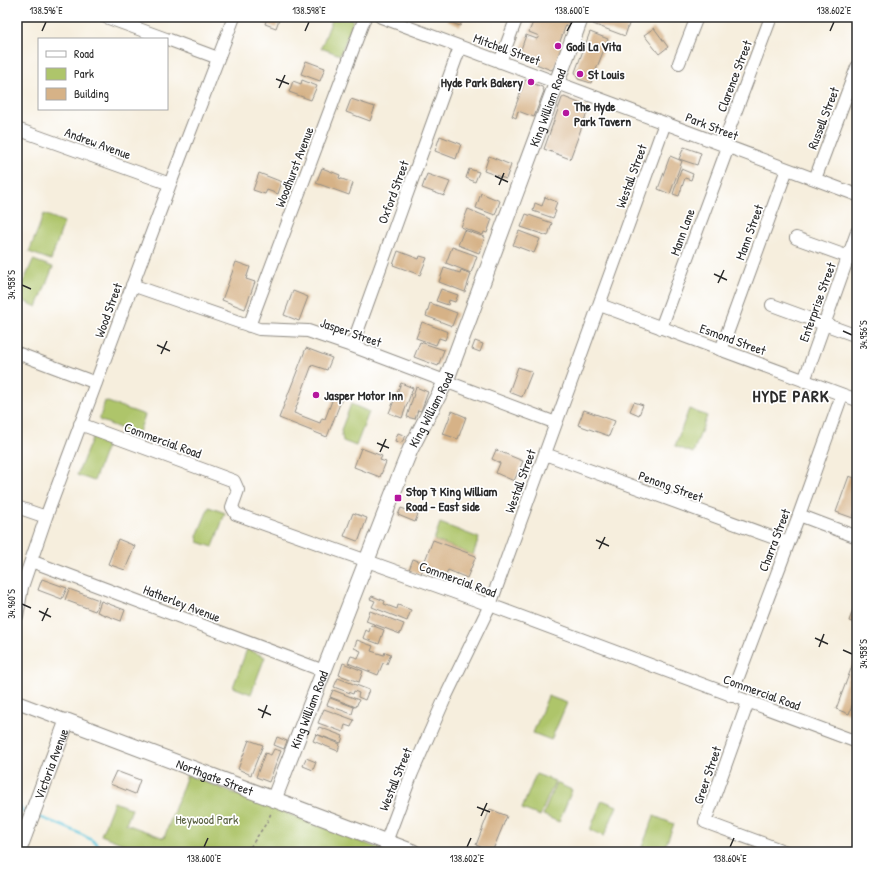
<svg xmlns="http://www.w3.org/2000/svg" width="874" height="869" font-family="'Patrick Hand',sans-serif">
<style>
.green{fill:#aec56b;stroke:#6c784b}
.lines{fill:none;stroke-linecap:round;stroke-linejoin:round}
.stream{stroke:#60c7dd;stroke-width:2.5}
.building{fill:#d6b287}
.minor-casing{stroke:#908c84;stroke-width:14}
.major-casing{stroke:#908c84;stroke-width:17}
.path{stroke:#908c84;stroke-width:1.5;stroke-dasharray:3 3;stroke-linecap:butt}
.minor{stroke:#fff;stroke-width:12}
.major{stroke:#fff;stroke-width:15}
.ticks{fill:none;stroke:#2b2b2b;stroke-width:1.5}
.poi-dot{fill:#b5179e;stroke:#fff;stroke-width:1.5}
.labels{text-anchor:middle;stroke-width:3.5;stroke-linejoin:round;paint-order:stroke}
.poi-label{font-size:13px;font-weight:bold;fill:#2b2b2b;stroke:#fff;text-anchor:start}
.street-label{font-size:13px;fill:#2b2b2b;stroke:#fff}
.park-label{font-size:13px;fill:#596141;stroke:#fff}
.district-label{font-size:17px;font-weight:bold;letter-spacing:1px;fill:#2b2b2b;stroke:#fff}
.neatline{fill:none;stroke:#2b2b2b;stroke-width:1.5}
.ticks-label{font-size:10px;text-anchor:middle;fill:#2b2b2b}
</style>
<rect width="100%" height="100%" fill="#fff"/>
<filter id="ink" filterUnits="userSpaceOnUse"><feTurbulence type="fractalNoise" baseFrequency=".025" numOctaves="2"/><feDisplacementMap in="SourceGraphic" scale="8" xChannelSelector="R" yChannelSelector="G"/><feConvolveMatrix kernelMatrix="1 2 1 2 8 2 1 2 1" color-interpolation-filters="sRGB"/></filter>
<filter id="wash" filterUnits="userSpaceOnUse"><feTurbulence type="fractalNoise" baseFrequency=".012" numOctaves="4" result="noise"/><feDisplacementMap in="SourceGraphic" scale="16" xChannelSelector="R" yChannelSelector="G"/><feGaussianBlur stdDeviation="0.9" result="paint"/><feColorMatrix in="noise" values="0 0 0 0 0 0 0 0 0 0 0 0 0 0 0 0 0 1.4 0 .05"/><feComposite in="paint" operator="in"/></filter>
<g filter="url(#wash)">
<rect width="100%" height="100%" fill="#f6eedd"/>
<!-- green -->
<path class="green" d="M333,17L351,18L353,22L340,55L321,48Z
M44,214L64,222L51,260L29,252Z
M33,260L53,267L37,307L17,298Z
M105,401L145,415L138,435L99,420Z
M351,404L369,412L356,446L343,441L341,430Z
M689,409L707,416L693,453L675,446Z
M93,436L108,443L94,481L77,475Z
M209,507L225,513L213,547L198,542L197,536Z
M440,523L479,538L473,555L434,540Z
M247,649L265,657L251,694L233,687Z
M548,696L567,703L551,740L533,733Z
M536,774L555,781L540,816L522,809Z
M187,775L375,847L388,852H143L101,835L114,802L132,809L126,824L164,838Z
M556,783L572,790L559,822L543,815Z
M602,800L617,806L604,836L590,830Z
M654,816L674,824L663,852H640Z"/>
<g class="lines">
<!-- stream -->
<path class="stream" d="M17,804L23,811L27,812
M37,816C60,825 90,835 107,852"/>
</g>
<g id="blocks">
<!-- building -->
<path class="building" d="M264,17H280L276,28L265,24L267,18Z
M449,17H464L460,26L447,21Z
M535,17H571L567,26L566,25L559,44L563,45L554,68L551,70L536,64L537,61L519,55L526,35L537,39L539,36L529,32Z
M595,17H627L631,18L625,36L593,24Z
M654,28L668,47L659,54L644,35Z
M590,32L608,39L591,83L578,79L575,72Z
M306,61L325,68L320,81L301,74Z
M302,80L317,86L311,100L289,92L293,81L301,84Z
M525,80L542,87L544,91L534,117L518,111L516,118L512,116Z
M564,97L589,107L570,159L544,149L562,98Z
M351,99L375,107L370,121L346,112Z
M440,136L461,144L456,159L435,151Z
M684,147L701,153L697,165L679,159Z
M489,156L511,165L506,179L484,171Z
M670,156L682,161L670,194L658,189Z
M322,168L340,175L339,178L353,183L349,195L316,183Z
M469,169L479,172L475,182L466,178Z
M681,169L693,174L691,180L685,178L679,196L673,194Z
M259,173L282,182L278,194L267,190L265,194L253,190Z
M427,174L450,182L444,196L422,188Z
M481,193L500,201L495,215L476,208Z
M545,197L557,202L554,210L556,211L553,218L533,211L535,203L542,206Z
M468,209L492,219L487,233L484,232L483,235L461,227Z
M526,214L552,223L548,236L521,227Z
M464,230L485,237L479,253L458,245Z
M519,231L540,239L534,253L513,245Z
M452,247L477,256L471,273L446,263Z
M398,251L419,259L420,256L427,258L420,275L393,265Z
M236,262L250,267L246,279L255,282L245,309L222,300Z
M444,268L460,273L461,270L471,274L465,292L439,282Z
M441,289L458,295L455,302L449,300L448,305L436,301Z
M293,291L308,297L299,321L284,315Z
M430,303L457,313L452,326L426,316Z
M422,322L448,332L445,340L439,338L436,345L416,338Z
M475,341L483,344L480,352L472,349Z
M420,342L444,350L438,366L414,357Z
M306,348L332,358L327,370L312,365L294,413L320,423L322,418L325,419L335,393L343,396L327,437L279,418Z
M518,367L532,372L522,397L509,392Z
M401,383L413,388L402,418L389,413Z
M416,387L428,392L421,411L418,410L415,419L407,417Z
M634,402L643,405L639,415L630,411Z
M584,410L615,421L609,436L578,425Z
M452,411L466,417L458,439L443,434Z
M398,433L406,436L401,443L395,441Z
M361,448L382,456L380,460L386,462L380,477L354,467Z
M496,450L523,461L514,481L496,473L500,463L492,459Z
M849,476L857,479V506L853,518L836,512Z
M401,508L418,514L415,522L398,515Z
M353,513L367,518L359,540L357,541L344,536Z
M118,539L135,546L125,570L108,564Z
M433,540L476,556L467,578L448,570L445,577L423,569L421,574L409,570L413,559L424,563Z
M42,579L67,588L62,599L38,590Z
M69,589L99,600L95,611L65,600Z
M372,596L385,601L384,604L397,609L398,605L411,610L407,621L372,607L375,601L370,599Z
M101,601L125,610L121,621L97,612Z
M854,607L857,608V624L849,621Z
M370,611L404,624L400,634L366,621Z
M371,625L384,630L379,644L363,638L366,630L369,632Z
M357,640L373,646L371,651L384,655L385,652L391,654L387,664L383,663L378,675L348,663L351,656L358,658L361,651L354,648Z
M857,653V692L849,714L836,709Z
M343,663L363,671L359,682L339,675Z
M338,678L369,690L365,700L358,697L359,693L354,691L353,694L334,687Z
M333,690L359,700L356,707L330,697Z
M330,698L354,707L352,714L327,705Z
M324,709L354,720L351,727L345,725L343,732L318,723Z
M319,727L343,736L341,743L316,734Z
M316,734L340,744L338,751L313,741Z
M277,737L287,741L284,749L274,745Z
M249,740L263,745L251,775L238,769Z
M274,749L281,751L269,782L256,777L265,753L271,755Z
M306,758L316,762L313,770L303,766Z
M116,771L140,780L135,794L110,784Z
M490,809L507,816L492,852L476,845Z"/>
</g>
</g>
<g filter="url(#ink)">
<use href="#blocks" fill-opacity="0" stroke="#908c84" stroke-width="1"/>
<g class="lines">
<defs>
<path id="minor" d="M106,17L166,39
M381,17L857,195
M167,39L218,58
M500,62L517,17
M679,63L697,17
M17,129L170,184
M723,145L771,17
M815,179L857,67
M796,238L857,260
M132,285L259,329L308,331L352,346L556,423
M600,305L857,400
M772,305L857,336
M249,326L365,17
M661,328L728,147
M352,346L460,47
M721,350L787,169
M17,353L96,383
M804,381L857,232
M80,424L234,481L238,490L232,507L236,514L490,605L857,742
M545,454L788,543
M17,507L46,517
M799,515L857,537
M31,561L324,671
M17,616L22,587L46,517L170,184L234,17
M731,696L799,515L842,395
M17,702L67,721
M748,702L705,822L786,852
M386,842L412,773L445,698L490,605L665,123"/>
<g id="major">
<path id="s1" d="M274,799L402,470L410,450L446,381L581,17"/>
<path id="s2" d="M18,852L67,721L413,852"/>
</g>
</defs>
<!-- minor casing -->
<use href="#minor" class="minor-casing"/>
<!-- major casing -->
<use href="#major" class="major-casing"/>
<!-- path -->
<path class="path" d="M247,852L267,822L272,811"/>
<!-- minor -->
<use href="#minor" class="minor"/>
<!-- major -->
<use href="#major" class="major"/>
</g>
</g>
<!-- ticks -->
<path class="ticks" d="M42,31L46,22M305,31L309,22M567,31L572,22M830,31L834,22M276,79L289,84M279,88L285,75M495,176L508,182M499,185L504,173M714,274L727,280M718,283L724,270M22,285L31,289M843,331L852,335M157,345L170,351M161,354L167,341M377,443L389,448M380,452L386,439M596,540L609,546M599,549L605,537M22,604L31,608M39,611L51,617M42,621L48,608M815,638L828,644M819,647L824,634M843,650L852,654M258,709L271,715M262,718L267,705M477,807L490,812M481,816L487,803M204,847L208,838M467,847L471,838M730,847L734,838"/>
<!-- markers -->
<g class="poi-dot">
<circle cx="558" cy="46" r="4"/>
<circle cx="580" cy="74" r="4"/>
<circle cx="531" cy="82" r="4"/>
<circle cx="566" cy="113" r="4"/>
<circle cx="316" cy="395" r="4"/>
<rect x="394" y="494" width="8" height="8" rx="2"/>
</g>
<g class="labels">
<!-- poi labels -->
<g class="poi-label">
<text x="566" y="51">Godi La Vita</text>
<text x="588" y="79">St Louis</text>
<text x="523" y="87" text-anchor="end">Hyde Park Bakery</text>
<text x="574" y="111">The Hyde<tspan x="574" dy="15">Park Tavern</tspan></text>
<text x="324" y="400">Jasper Motor Inn</text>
<text x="406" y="496">Stop 7 King William<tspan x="406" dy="15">Road - East side</tspan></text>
</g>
<!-- street labels -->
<g class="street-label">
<text transform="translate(507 49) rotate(20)" y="5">Mitchell Street</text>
<text transform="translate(734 76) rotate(-69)" y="5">Clarence Street</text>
<text dy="5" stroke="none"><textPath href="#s1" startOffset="744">King William Road</textPath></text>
<text transform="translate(823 118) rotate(-69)" y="5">Russell Street</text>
<text transform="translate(712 126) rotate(21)" y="5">Park Street</text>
<text transform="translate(98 143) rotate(20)" y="5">Andrew Avenue</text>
<text transform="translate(294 167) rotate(-69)" y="5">Woodhurst Avenue</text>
<text transform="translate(631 176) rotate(-70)" y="5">Westall Street</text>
<text transform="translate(393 192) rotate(-70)" y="5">Oxford Street</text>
<text transform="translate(682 232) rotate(-70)" y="5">Mann Lane</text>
<text transform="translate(749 232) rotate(-70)" y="5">Mann Street</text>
<text transform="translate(817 302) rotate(-70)" y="5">Enterprise Street</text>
<text transform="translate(108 310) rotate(-70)" y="5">Wood Street</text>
<text transform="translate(351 332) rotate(19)" y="5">Jasper Street</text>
<text transform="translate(733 339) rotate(20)" y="5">Esmond Street</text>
<text dy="5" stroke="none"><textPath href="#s1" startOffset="420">King William Road</textPath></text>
<text transform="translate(163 440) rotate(20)" y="5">Commercial Road</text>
<text transform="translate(520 481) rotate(-70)" y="5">Westall Street</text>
<text transform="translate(671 486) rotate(20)" y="5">Penong Street</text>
<text transform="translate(774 540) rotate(-69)" y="5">Charra Street</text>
<text transform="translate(458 579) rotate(20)" y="5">Commercial Road</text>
<text transform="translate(182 603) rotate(21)" y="5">Hatherley Avenue</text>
<text transform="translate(762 692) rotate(20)" y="5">Commercial Road</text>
<text dy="5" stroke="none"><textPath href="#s1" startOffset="96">King William Road</textPath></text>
<text dy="5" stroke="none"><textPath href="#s2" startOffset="94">Victoria Avenue</textPath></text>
<text transform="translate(707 775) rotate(-71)" y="5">Greer Street</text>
<text dy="5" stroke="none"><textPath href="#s2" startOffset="298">Northgate Street</textPath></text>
<text transform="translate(395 779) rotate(-68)" y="5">Westall Street</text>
</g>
<!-- park labels -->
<g class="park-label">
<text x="207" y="824">Heywood Park</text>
</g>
<!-- district labels -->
<g class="district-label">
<text x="791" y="402">HYDE PARK</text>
</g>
</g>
<!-- margin -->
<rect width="874" height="869" fill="none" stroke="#fff" stroke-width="44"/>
<!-- legend -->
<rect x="38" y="38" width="130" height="72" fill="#ffffff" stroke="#aaaaaa"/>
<rect x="46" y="51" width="20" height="6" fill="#ffffff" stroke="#aaaaaa"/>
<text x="74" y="58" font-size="12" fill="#2b2b2b">Road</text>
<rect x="46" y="68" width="20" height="12" fill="#aec56b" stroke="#aaaaaa"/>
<text x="74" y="78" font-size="12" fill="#2b2b2b">Park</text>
<rect x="46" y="88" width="20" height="12" fill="#d6b287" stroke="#aaaaaa"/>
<text x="74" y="98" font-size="12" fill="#2b2b2b">Building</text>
<rect x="22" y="22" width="830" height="825" class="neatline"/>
<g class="ticks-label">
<text x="46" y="14">138.596°E</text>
<text x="309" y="14">138.598°E</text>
<text x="572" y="14">138.600°E</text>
<text x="834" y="14">138.602°E</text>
<text transform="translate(11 285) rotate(-90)" y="4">34.958°S</text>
<text transform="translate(863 335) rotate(-90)" y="4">34.956°S</text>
<text transform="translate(11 604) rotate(-90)" y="4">34.960°S</text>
<text transform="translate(863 654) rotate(-90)" y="4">34.958°S</text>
<text x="204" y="862">138.600°E</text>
<text x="467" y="862">138.602°E</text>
<text x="730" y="862">138.604°E</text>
</g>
</svg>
